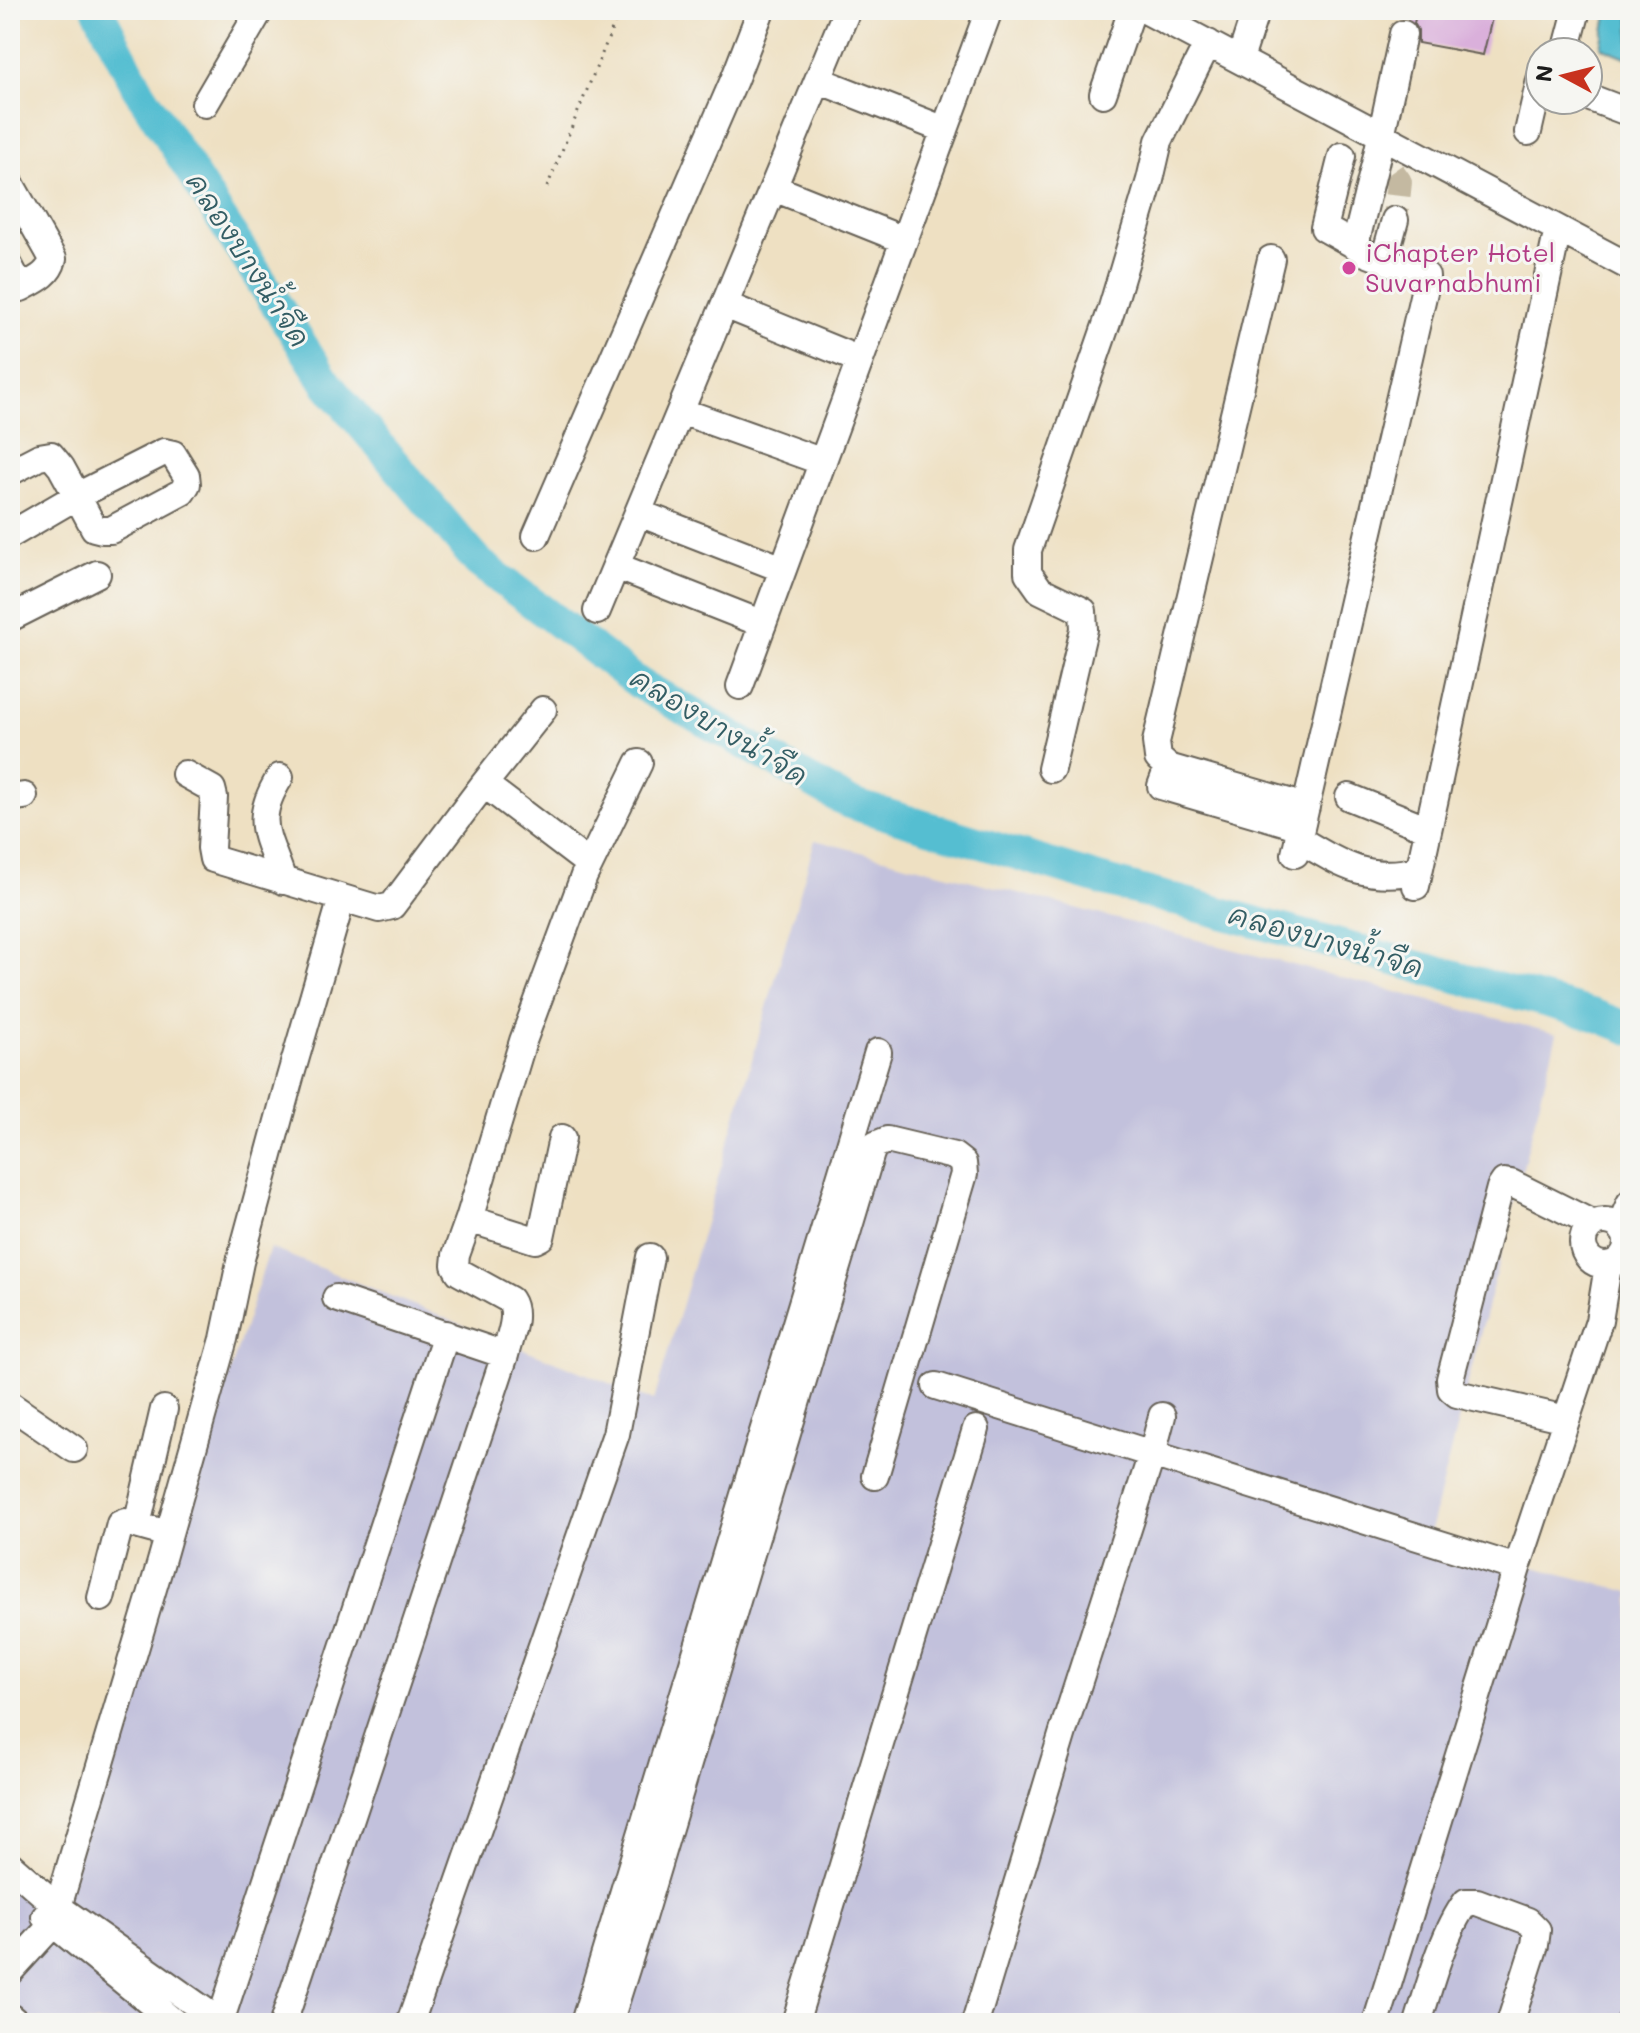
<svg xmlns="http://www.w3.org/2000/svg" width="1640" height="2033" font-family="Mali,'Playpen Sans Thai',sans-serif">
<style>
.industrial{fill:#c2c1dc}
.water{fill:#55bed1;stroke:#386d76;stroke-width:2}
.lines{fill:none;stroke-linecap:round;stroke-linejoin:round}
.river{stroke:#55bed1;stroke-width:32}
.building{fill:#dab0db}
.minor-tunnel{stroke:#c4b9a1;stroke-width:26;stroke-dasharray:26 13;stroke-linecap:butt}
.minor-casing{stroke:#666156;stroke-width:30}
.path{stroke:#666156;stroke-width:3;stroke-dasharray:2 6;stroke-linecap:butt}
.minor{stroke:#fff;stroke-width:26}
.hotel-dot{fill:#d1479c;stroke:#f6f6f2;stroke-width:3}
.labels{text-anchor:middle;stroke-width:6;stroke-linejoin:round;paint-order:stroke}
.hotel-label{font-size:26px;fill:#b23c85;stroke:#f6f6f2;text-anchor:start}
.water-label{font-size:28px;font-style:italic;fill:#335d64;stroke:#f6f6f2}
</style>
<rect width="100%" height="100%" fill="#f6f6f2"/>
<filter id="ink" filterUnits="userSpaceOnUse"><feTurbulence type="fractalNoise" baseFrequency=".0125" numOctaves="2"/><feDisplacementMap in="SourceGraphic" scale="16" xChannelSelector="R" yChannelSelector="G"/><feConvolveMatrix kernelMatrix="1 2 1 2 8 2 1 2 1" color-interpolation-filters="sRGB"/></filter>
<filter id="wash" filterUnits="userSpaceOnUse"><feTurbulence type="fractalNoise" baseFrequency=".006" numOctaves="4" result="noise"/><feDisplacementMap in="SourceGraphic" scale="32" xChannelSelector="R" yChannelSelector="G"/><feGaussianBlur stdDeviation="1.8" result="paint"/><feColorMatrix in="noise" values="0 0 0 0 0 0 0 0 0 0 0 0 0 0 0 0 0 1.4 0 .05"/><feComposite in="paint" operator="in"/></filter>
<g filter="url(#wash)">
<rect width="100%" height="100%" fill="#eee0c2"/>
<!-- industrial -->
<path class="industrial" d="M815,840L1557,1034L1428,1539L1630,1592V2023H10V1864L58,1906L270,1248L654,1401Z"/>
<!-- water -->
<path class="water" d="M1608,10H1630V59L1601,47Z"/>
<g class="lines">
<!-- river -->
<path class="river" d="M98,10L137,87L327,384L478,562L640,684L849,803L1102,880L1595,1015L1630,1029"/>
</g>
<g id="blocks">
<!-- building -->
<path class="building" d="M1417,10H1494L1483,55L1418,43V30L1414,23Z"/>
</g>
</g>
<g filter="url(#ink)">
<use href="#blocks" fill-opacity="0" stroke="#666156" stroke-width="2"/>
<g class="lines">
<!-- minor-tunnel -->
<path class="minor-tunnel" d="M1392,172L1399,182L1395,220"/>
<defs>
<path id="minor" d="M1145,10L1630,267
M1569,52L1568,44L1577,10
M1240,59L1256,10
M818,80L945,130
M1103,94L1132,10
M1588,97L1630,113
M205,104L260,10
M1528,132L1540,80
M1342,156L1324,228L1358,247
M10,183L53,259C49,275 36,280 21,288L10,267
M774,188L904,240
M1271,259L1156,742L1158,758L1168,767L1306,807
M1384,260L1395,220
M725,305L860,360
M681,411L823,462
M164,452L173,454L186,475L187,484L182,492L111,530H102L94,528L77,496Z
M10,472L39,457L51,455L61,467L77,496L10,535
M639,513L783,569
M536,536L734,80L761,10
M616,566L763,624
M597,611L847,10
M10,618L97,574
M740,686L989,10
M1168,767L1161,786L1301,827
M1051,769L1084,629L1083,611L1040,590L1028,573V550L1111,311L1150,180L1159,141L1208,43
M185,774L212,789L214,797L211,848L213,859L379,909L392,906L484,784L589,864
M280,777C251,823 269,836 283,881
M484,784L543,710
M1349,797L1428,829
M10,798L24,796
M1298,839C1342,865 1367,882 1419,870
M1295,854L1426,283V276L1363,252L1358,247L1356,241L1375,164L1403,34
M1416,886L1558,229
M469,1219L535,1240L541,1237L562,1138
M1583 1243a22 22 0 1 1 44 0a22 22 0 1 1-44 0Z
M1620,1226L1630,1203
M336,1298L505,1355
M936,1386L1152,1454L1162,1416
M10,1405L74,1449
M1566,1419L1457,1394L1451,1389L1450,1379L1500,1188L1504,1182L1511,1183L1593,1224
M137,1525L164,1409
M101,1598L120,1524L125,1522L168,1534
M10,1865L58,1907L222,2023
M58,1907L160,1565L224,1339L240,1262L289,1081L342,898
M45,1917L175,2023
M10,1971L53,1924
M10,2017L17,2023
M220,2022L446,1334
M283,2023L505,1355C509,1338 520,1315 510,1300L459,1272L455,1265L456,1255L469,1219L523,1041L584,876L639,763
M410,2023L616,1434L650,1257
M584,2023C680,1699 781,1376 878,1052
M609,2023L641,1921L871,1153L875,1145L887,1140L954,1156L963,1163L964,1174L875,1476
M795,2023L976,1429
M975,2023L1069,1712L1152,1454L1517,1568
M1376,2023L1517,1568L1599,1321L1608,1266
M1418,2023C1429,1987 1444,1931 1466,1902H1477L1528,1921L1537,1930L1535,1945L1510,2023
M1630,2023V2022"/>
</defs>
<!-- minor casing -->
<use href="#minor" class="minor-casing"/>
<!-- path -->
<path class="path" d="M547,187L620,10"/>
<!-- minor -->
<use href="#minor" class="minor"/>
</g>
</g>
<!-- markers -->
<circle class="hotel-dot" cx="1349" cy="268" r="8"/>
<g class="labels">
<!-- hotel labels -->
<g class="hotel-label">
<text x="1365" y="262">iChapter Hotel<tspan x="1365" dy="30">Suvarnabhumi</tspan></text>
</g>
<!-- water labels -->
<g class="water-label">
<text transform="translate(248 260) rotate(57)" y="10">คลองบางน้ำจืด</text>
<text transform="translate(719 727) rotate(31)" y="10">คลองบางน้ำจืด</text>
<text transform="translate(1326 941) rotate(16)" y="10">คลองบางน้ำจืด</text>
</g>
</g>
<!-- margin -->
<rect width="1640" height="2033" fill="none" stroke="#f6f6f2" stroke-width="40"/>
<!-- north arrow -->
<g transform="translate(1564 76) rotate(277)"><circle r="38" fill="#f6f6f2" stroke="#9f9f9c" stroke-width="2"/>
<path d="M0-6L14 30L0 20L-14 30Z" fill="#c8321e"/>
<text y="-12" font-size="22" font-weight="bold" text-anchor="middle" fill="#1c1c1c">N</text>
</g>
</svg>
